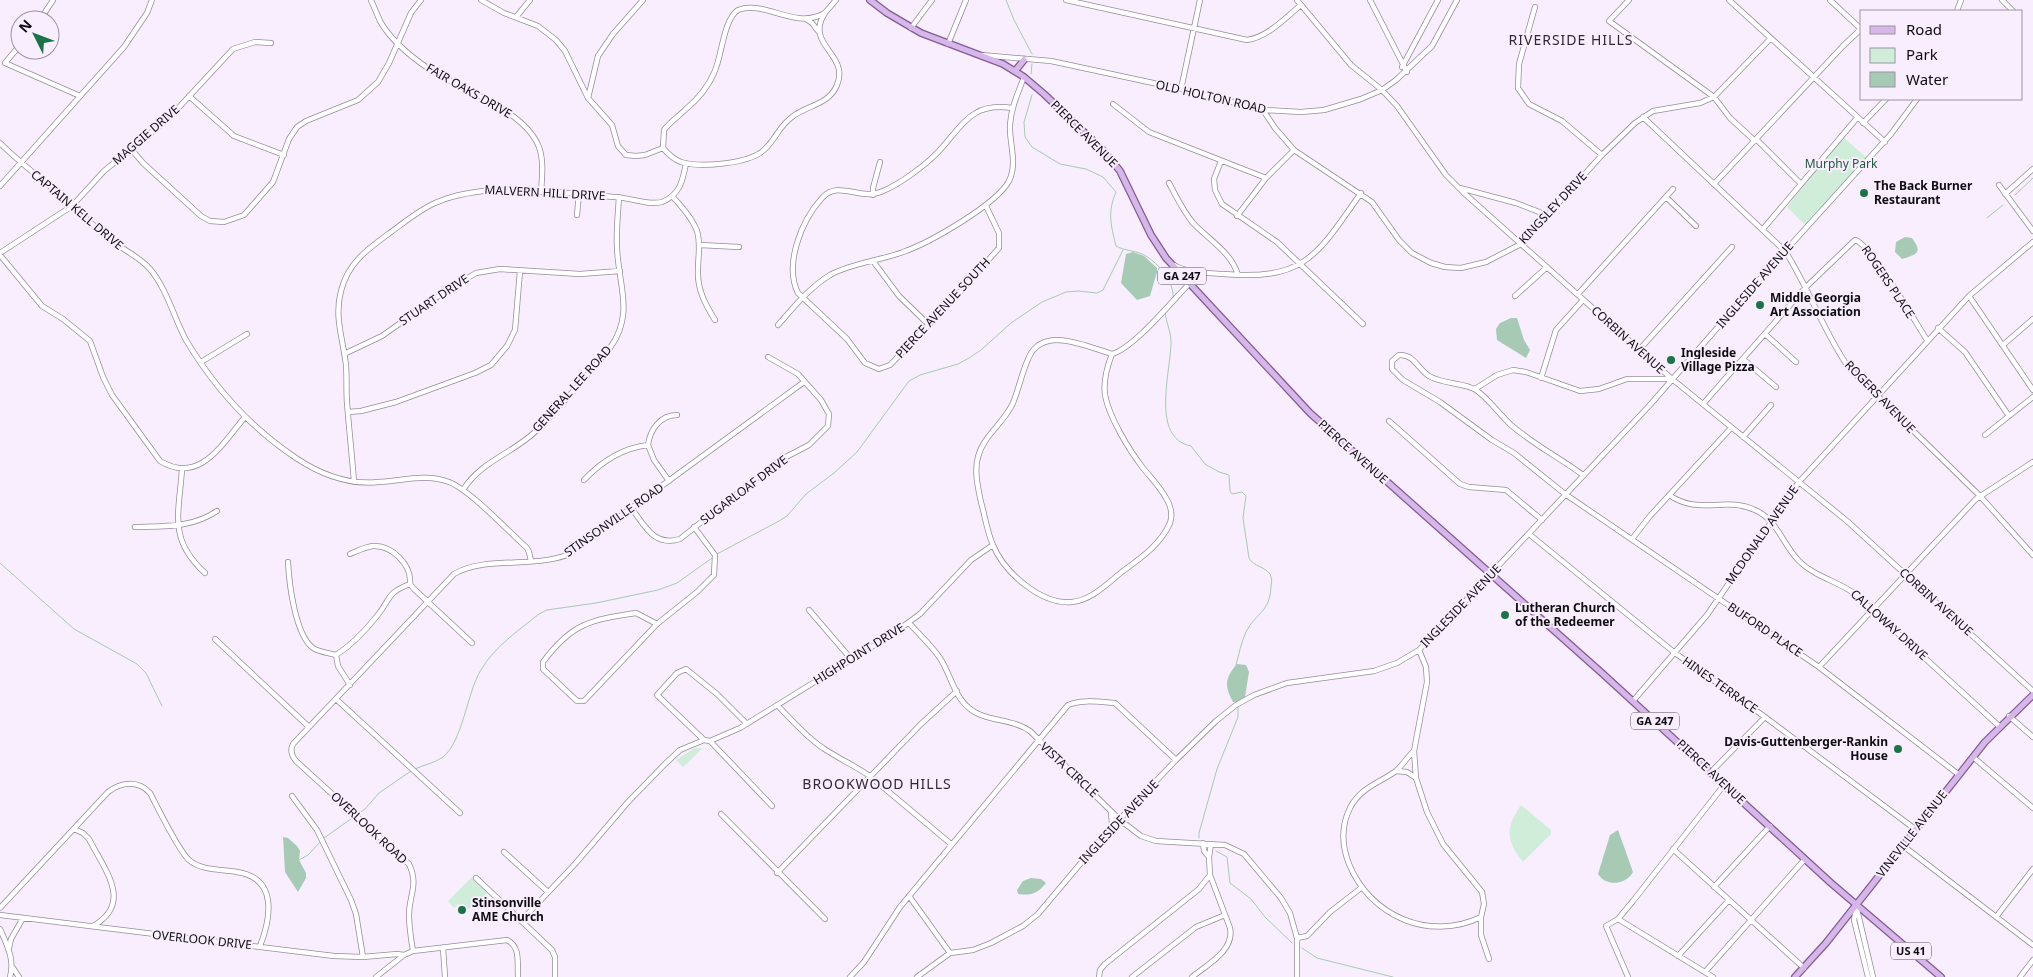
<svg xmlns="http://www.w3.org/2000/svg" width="2033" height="977" font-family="'Noto Sans',sans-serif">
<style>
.green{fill:#d0edda}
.water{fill:#a6cab3}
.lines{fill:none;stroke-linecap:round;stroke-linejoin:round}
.stream{stroke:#a6cab3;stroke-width:1}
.minor-casing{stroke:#958c9b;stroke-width:6}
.major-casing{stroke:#805c94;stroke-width:8}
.minor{stroke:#fff;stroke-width:4.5}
.major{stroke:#d7b6e9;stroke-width:5.5}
.poi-dot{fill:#1a7448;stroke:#f8eefe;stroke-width:2}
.labels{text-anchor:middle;stroke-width:4;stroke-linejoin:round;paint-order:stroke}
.shield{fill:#f8eefe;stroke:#565059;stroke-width:1}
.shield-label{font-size:11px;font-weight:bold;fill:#100d12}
.street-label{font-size:12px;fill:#100d12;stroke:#f8eefe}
.park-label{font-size:12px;fill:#1f593a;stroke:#f8eefe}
.poi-label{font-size:12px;font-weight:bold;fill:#100d12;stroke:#f8eefe;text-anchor:start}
.neighbourhood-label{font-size:14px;letter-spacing:1px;fill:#2f2834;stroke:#f8eefe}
</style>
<rect width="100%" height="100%" fill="#f8eefe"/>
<!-- green -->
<path class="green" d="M1843,137L1867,158L1805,225L1787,207Z
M695,748H703L683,767L676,760Z
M1521,805L1551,830V834L1523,862C1505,840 1506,827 1521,805Z
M472,877L487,893L476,904L467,910L463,905L460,906L458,904L454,908L448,901Z"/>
<!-- water -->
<path class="water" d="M1905,237L1912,238C1923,253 1917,254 1902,259L1895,252L1896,242Z
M1133,252L1144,256L1157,268V272L1150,296L1137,300L1121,283L1126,254Z
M1511,318H1517L1524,340L1530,350L1526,358L1497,340L1496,329L1500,323Z
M1237,664L1246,665L1249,672L1245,697L1237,702H1233C1224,685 1225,678 1237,664Z
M1618,830L1633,872C1626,885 1606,887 1598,874L1610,835Z
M283,837L288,838L297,846L300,851L299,860L306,873V878L298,892L285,872Z
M1031,878L1041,879L1046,883C1038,893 1032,896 1018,894L1017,890L1023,881Z"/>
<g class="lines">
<!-- stream -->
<path class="stream" d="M1006,0L1014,20L1032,54
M1031,74L1032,64
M1032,95L1024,122L1025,137L1032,147L1060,164L1086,169L1103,177L1116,192C1107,213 1111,225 1116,246C1125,251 1133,250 1142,254C1156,260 1175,282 1173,298
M2015,195L2033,178
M1987,218L2003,205
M1165,312C1166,322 1171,332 1171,342C1171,371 1150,438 1191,446L1205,464L1219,472L1229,475L1230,491L1232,494L1242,492L1246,496L1243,518L1249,558C1254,567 1264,566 1270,574C1272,578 1272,582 1271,586C1270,613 1256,612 1246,632C1241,643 1239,654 1236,665
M717,554L779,521L787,516L806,494L834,473L857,452L909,381L920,375L958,364L969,358L981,350L1011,323L1042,302L1066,292L1078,291L1097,293L1103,290L1123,250
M0,563L74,629L137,664L146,673L162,706
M415,769C423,765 435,763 443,757C463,741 467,692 481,670C494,647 518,631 539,614L547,610L596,603L658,590L677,583L712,558
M324,838L365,809L379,793L411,771
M1199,838V833L1217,769L1238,717V706
M1216,851L1227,857L1230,883L1251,899L1265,917L1292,943
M299,860L308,855L321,841
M1302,948L1317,958L1393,977"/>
<defs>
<path id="minor" d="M371,0C374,7 377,14 380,21C391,41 410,56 429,69C460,89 525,110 539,147C544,161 542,177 541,192
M481,0L504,13L538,26L556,40L565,51L588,98L612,125L618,146L626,155L636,156L645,155L663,148
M1066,0L1247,40C1268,37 1285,18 1301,5
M1297,0L1351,65L1382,90L1397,106L1446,175L1464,193L1672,379L1847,521L2033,691
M1370,0L1407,72
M1629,0L1609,21L1714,97L1730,118L1755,141
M1729,0L1885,142
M1830,0L1862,30
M2002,0L2013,11
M1535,7L1519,64L1518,88L1529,104L1562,121L1602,155
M1957,11L1961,0
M825,13C804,45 850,54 837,85C829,105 807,105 792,117C780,125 775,140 765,149C750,164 700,168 681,162C673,159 668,154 663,148L664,130C670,122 679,116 686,109C698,99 708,87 714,73C722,57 723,20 738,10C765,0 794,29 823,14C828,11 832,4 836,0
M516,17L530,0
M806,19L812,23L818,31
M40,20L53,0
M911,28L932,0
M948,44L966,0
M20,45L5,63L80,96
M981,55L1051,61L1181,89L1263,110L1301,112L1324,110L1361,99L1382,90L1396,80L1432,46L1457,0
M1402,67L1438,0
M1181,89L1200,0
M189,96L234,136L284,155
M588,98L598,56L613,34L643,0
M1113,104L1149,132L1266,178
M1263,110L1275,128L1294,150L1372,202L1399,240L1412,253L1431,263L1445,267L1461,268L1486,262L1521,244L1602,155L1635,123L1653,111L1700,103L1714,97L1770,39
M1643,117L1785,251C1809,288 1823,331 1849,368L1980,496L2033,555
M1863,123L1886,99
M1756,139L1801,184
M0,143C18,161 38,176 57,192C74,207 90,223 108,238C121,249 139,256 150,269C167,289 174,318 186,340C214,387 251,428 296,458C320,474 349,485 378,482C402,481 425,473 449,482C470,490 508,531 527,548L529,552L531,561
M131,149L143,163L201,216L210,221L224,222L244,215L273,182L289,139L297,127L306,121L358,100L378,82L389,63L411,13L421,0
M1221,161L1214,179L1215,190L1222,204L1277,242L1363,324
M1169,183C1176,196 1183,211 1193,223C1208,239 1232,253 1238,275
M1714,184L1843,46L1861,29
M1999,185L2033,231
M0,186L124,47L147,13L152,0
M1460,188L1516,203L1547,215
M2005,194L2033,169
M873,195V188L880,162
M673,197C682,207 692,218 697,231C701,244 698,256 698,270C697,289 705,304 715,320
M1666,197L1696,226
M986,206L999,233V248L951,302L890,365L879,369L865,363L847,339L798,293C784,265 801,221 822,198C839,179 860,202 883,191C900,184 926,165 939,151C963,125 971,102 1012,108
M577,215L579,194
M1237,216L1266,178L1294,150
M1763,229L1857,118
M700,245L739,247
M0,253L72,206L104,171L169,118L233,49L255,42L271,43
M0,255L42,306L63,319L90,341L103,377L112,395L160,461C200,485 222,444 245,417
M873,261L899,296L929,325
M1174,265C1187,273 1208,273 1223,274C1306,281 1317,255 1361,193
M1578,294L1673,189
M1515,296L1547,267
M1969,296L2033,390
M778,325C794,307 809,288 830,275C852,263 879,261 903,252C929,243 996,205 1009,181C1018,162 1009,144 1010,125C1011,108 1018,93 1024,77
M1938,328L1965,352L2009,416
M1765,334L1796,362
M2003,345L2033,319
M1639,350L1732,247
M344,354L382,336L444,292L476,273L500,269L580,274L620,271
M1112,354C1088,347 1044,325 1029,357C1022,372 1019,388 1013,403C1004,423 983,436 978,457C974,471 978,488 981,502C985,516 987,532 993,545C1004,572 1041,605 1072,602C1092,600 1108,583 1123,571C1141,558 1161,544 1170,523C1173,514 1171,506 1166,498C1160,487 1151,478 1143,468C1129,450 1109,417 1105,395C1103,381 1107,367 1112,354C1134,348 1172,301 1189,284
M1743,359L1776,387
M201,362L247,334
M1541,378L1556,330L1583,300
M1475,389L1497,375L1513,370L1526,372L1580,391L1599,389L1627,379H1671
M1703,404L1805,288L1855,240C1870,243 1916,323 1927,340
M348,412L361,411L396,402L475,373L491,365L507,346L515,330L520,271
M1389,421L1460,484L1469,487L1506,490L1542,520
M1985,435L2033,397
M1743,437L1771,405
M182,469C179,514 168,539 205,573
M1583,475C1560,458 1533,444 1511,425C1499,414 1489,399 1476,390C1466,383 1442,384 1429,376C1418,369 1414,354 1399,355L1392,361V369L1403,380L1440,402L1492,440L1514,453L1565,494L1819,667L1958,774
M584,480C601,462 623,448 648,445
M669,481L654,460L648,445C650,430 660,415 677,415
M354,482C352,455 349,429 347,403C346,390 347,377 346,365C343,339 334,317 341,291C348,262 369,248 391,232C405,222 419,210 435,203C487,180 558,193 614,197C628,197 649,206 662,202C680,195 683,180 686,163
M463,490C481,461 512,454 536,431C563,405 586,376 610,348C635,313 618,285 617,247C616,231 618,214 619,197
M1669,495C1700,516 1724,496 1755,510C1778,520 1782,544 1799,561C1815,577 1838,581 1855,594L1999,726
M632,509C645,526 654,547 680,539L763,473L784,458L809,445L828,426L829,414L821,400L798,374L768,357
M135,527C164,526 192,528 217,511
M1529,534L1675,653L1765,717L1915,829
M1632,539L1650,516L1731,428
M350,554C357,551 365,547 373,546C392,545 412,565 410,584L414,589L472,643
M288,562C289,582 295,635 313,648C319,652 329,653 336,655C352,645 365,631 377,616C391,599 386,593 410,584
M809,610L852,660
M636,613L657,624L584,701H577L543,669V662C572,623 590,620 636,613Z
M909,623C919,634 931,645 940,658C950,673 954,696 969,708C985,722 1012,718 1030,731L1120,820L1141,836L1156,841L1225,845L1244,854L1281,898L1290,913L1297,938V977
M657,624L697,592L714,575L715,555L694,527
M215,639L309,727
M1419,650L1426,667L1427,682L1414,751L1416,778L1427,812L1443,844L1482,892L1484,904L1481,917V935L1489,959
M336,655L338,666L350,685
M1819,667L1976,499L2033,462
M336,699L460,813
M1633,701L1707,615L1799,482L1969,296L2033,242
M777,705C792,720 806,737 823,748C839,759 856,766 871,777L951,844
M2009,716L2033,737
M747,724L717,694L686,669L677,673L657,695L704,740L710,741L772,806
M710,741L740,728L894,633L920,614L971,560L993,545
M1414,751C1407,757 1403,765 1396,771C1379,783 1360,788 1350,808C1341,826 1342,846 1349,864C1370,916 1429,942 1481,917
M1973,757L2033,808
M1396,771L1407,772L1416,778
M1711,772L1765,717
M292,796L317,830L351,900L356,914L363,957
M721,814L825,919
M1110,828L1112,824L1111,812
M74,829L83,833L89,839C104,869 134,903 93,926
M1203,843L1204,851L1209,857
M1902,845L2033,945
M1673,849L1804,968
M504,852L548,892
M777,873L921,724L957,691
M476,878L552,950L555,957V977
M1714,887L1770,826
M909,896L950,953
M1856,905L1873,977
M0,908L108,792C121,782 138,780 150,793C158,808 178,850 189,860C202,871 221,869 237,872C278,878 271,918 260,946
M1856,909L1854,920L1868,977
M0,915L334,956L363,957L397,954L404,955
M1996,917L2033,869
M1618,919L1713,977
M521,921L575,864L628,802L665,764L680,750L704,740
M0,929C7,945 15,960 10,977
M1297,938L1307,936L1330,912L1361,888
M9,948L11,939L23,918
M443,948L445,977
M413,951C411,939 409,927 409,915C409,895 419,885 409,864L296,761C291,755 290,750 293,744L454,574C485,556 532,568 567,555L804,382
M1678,956L1729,900
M13,968L19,977
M1705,972L1805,859
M376,977L404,955L413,951L507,940C521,947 517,963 518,977
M850,977L864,962L900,907L1068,705C1083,699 1099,702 1115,703L1176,760
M917,977L950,953L973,950L991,943L1023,926L1038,914L1102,838L1176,760L1216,721L1236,705L1254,695L1287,683L1374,671L1397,663L1419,650L1649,406L1767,271L1891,134L1917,99
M1099,977L1100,970L1105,964L1199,889L1210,875L1209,857L1211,844
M1132,977L1196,927L1225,915
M1192,977C1207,965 1235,950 1230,928L1210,875
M1628,977L1606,926L1618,919L1633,901L1724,785
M2020,977L2033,960"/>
<path id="major" d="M870,0L887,13L921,33L1003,64L1024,77L1044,94L1104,151L1120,171L1151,235L1166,258L1310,413L1603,674L1831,883L1941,977
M1015,71L1024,60
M1795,977L1826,943L1985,742L2033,695"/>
</defs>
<!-- minor casing -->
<use href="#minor" class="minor-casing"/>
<!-- major casing -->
<use href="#major" class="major-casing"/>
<!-- minor -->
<use href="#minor" class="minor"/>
<!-- major -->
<use href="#major" class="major"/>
</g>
<!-- markers -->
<g class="poi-dot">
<circle cx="1864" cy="193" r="5"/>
<circle cx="1760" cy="305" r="5"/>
<circle cx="1671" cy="360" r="5"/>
<circle cx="1505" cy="615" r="5"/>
<circle cx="1898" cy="749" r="5"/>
<circle cx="462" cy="910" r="5"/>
</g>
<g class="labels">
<!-- shield labels -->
<g class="shield">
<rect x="1158" y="267.5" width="48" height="17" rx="4"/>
<rect x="1631" y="712.5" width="48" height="17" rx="4"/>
<rect x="1891" y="942.5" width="40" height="17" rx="4"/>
</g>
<g class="shield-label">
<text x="1182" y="280">GA 247</text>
<text x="1655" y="725">GA 247</text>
<text x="1911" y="955">US 41</text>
</g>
<!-- street labels -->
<g class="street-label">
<text transform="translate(469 91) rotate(30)" y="4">FAIR OAKS DRIVE</text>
<text transform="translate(1211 97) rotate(13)" y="4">OLD HOLTON ROAD</text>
<text transform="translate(1084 134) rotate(45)" y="4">PIERCE AVENUE</text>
<text transform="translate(146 135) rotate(-41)" y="4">MAGGIE DRIVE</text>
<text transform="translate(545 193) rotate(3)" y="4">MALVERN HILL DRIVE</text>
<text transform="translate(1553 208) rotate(-47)" y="4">KINGSLEY DRIVE</text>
<text transform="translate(77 210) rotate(40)" y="4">CAPTAIN KELL DRIVE</text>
<text transform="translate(1888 282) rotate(56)" y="4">ROGERS PLACE</text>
<text transform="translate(1755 285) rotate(-49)" y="4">INGLESIDE AVENUE</text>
<text transform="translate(434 300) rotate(-34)" y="4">STUART DRIVE</text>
<text transform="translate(943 308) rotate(-47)" y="4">PIERCE AVENUE SOUTH</text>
<text transform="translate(1628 340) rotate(42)" y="4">CORBIN AVENUE</text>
<text transform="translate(572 389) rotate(-48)" y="4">GENERAL LEE ROAD</text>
<text transform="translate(1880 397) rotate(46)" y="4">ROGERS AVENUE</text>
<text transform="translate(1353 452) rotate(42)" y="4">PIERCE AVENUE</text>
<text transform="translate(744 490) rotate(-37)" y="4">SUGARLOAF DRIVE</text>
<text transform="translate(614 520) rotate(-35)" y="4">STINSONVILLE ROAD</text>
<text transform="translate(1762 535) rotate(-55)" y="4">MCDONALD AVENUE</text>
<text transform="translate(1936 602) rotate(42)" y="4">CORBIN AVENUE</text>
<text transform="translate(1461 606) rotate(-46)" y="4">INGLESIDE AVENUE</text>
<text transform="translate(1889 625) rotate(42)" y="4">CALLOWAY DRIVE</text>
<text transform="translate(1765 630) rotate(34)" y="4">BUFORD PLACE</text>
<text transform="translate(859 654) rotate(-32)" y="4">HIGHPOINT DRIVE</text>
<text transform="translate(1720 685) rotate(35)" y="4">HINES TERRACE</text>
<text transform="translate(1069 770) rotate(43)" y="4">VISTA CIRCLE</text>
<text transform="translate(1711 772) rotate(43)" y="4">PIERCE AVENUE</text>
<text transform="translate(1119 822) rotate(-47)" y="4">INGLESIDE AVENUE</text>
<text transform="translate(369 828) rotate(43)" y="4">OVERLOOK ROAD</text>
<text transform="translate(1912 834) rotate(-52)" y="4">VINEVILLE AVENUE</text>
<text transform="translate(202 940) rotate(6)" y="4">OVERLOOK DRIVE</text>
</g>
<!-- park labels -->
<g class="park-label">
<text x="1841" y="168">Murphy Park</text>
</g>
<!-- poi labels -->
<g class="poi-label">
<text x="1874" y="190">The Back Burner<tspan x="1874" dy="14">Restaurant</tspan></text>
<text x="1770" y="302">Middle Georgia<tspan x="1770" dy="14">Art Association</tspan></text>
<text x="1681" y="357">Ingleside<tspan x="1681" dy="14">Village Pizza</tspan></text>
<text x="1515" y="612">Lutheran Church<tspan x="1515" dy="14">of the Redeemer</tspan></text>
<text x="1888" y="746" text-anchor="end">Davis-Guttenberger-Rankin<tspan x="1888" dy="14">House</tspan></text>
<text x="472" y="907">Stinsonville<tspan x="472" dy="14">AME Church</tspan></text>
</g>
<!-- neighbourhood labels -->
<g class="neighbourhood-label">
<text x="1571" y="45">RIVERSIDE HILLS</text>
<text x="877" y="789">BROOKWOOD HILLS</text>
</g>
</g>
<!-- legend -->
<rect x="1860" y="10" width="162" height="90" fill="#f8eefe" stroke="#9b94a0"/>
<rect x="1870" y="26" width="25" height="8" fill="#d7b6e9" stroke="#9b94a0"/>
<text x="1906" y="35" font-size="15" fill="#100d12">Road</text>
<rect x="1870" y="48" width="25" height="15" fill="#d0edda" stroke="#9b94a0"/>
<text x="1906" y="60" font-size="15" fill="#100d12">Park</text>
<rect x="1870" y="72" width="25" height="15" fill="#a6cab3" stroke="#9b94a0"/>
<text x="1906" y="85" font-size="15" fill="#100d12">Water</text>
<!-- north arrow -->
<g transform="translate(35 35) rotate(312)"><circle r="24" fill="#f8eefe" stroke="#9b94a0"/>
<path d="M0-4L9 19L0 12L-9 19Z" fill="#1a7448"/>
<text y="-8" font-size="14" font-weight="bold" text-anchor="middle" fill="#100d12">N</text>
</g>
</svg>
